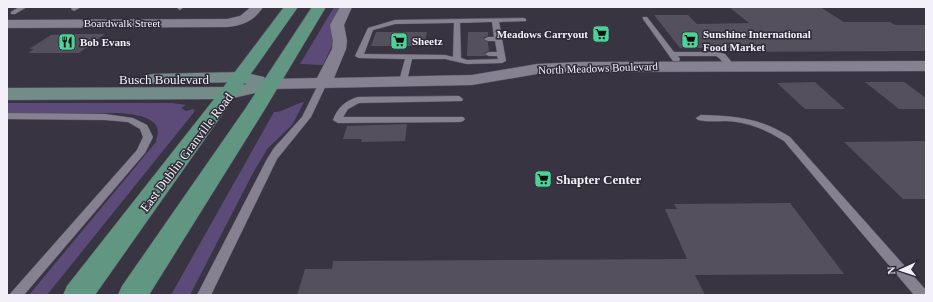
<svg xmlns="http://www.w3.org/2000/svg" width="933" height="302" font-family="'Times New Roman',serif">
<style>
.green{fill:#5c4b79}
.building{fill:#54505e}
.lines{fill:none;stroke-linecap:round;stroke-linejoin:round}
.lane-casing{stroke:#57535e;stroke-width:1}
.street-casing{stroke:#57535e;stroke-width:1}
.secondary-casing{stroke:#57535e;stroke-width:1}
.primary-casing{stroke:#57535e;stroke-width:1}
.lane{fill:#868191;fill-rule:evenodd}
.street{fill:#868191;fill-rule:evenodd}
.secondary{fill:#738c8a;fill-rule:evenodd}
.primary{fill:#619683;fill-rule:evenodd}
.labels{text-anchor:middle;stroke-width:3;stroke-linejoin:round;paint-order:stroke}
.far-street-label{font-size:11px;fill:#f3f0f9;stroke:#2e2a37}
.far-poi-label{font-size:11px;font-weight:bold;fill:#f3f0f9;stroke:#2e2a37;text-anchor:start}
.street-label{font-size:13px;fill:#f3f0f9;stroke:#2e2a37}
.poi-label{font-size:13px;font-weight:bold;fill:#f3f0f9;stroke:#2e2a37;text-anchor:start}
</style>
<rect width="100%" height="100%" fill="#393442"/>
<!-- green -->
<path class="green" d="M334,7H342C335,21 329,25 334,41L323,65L300,64Z
M304,102L292,125L268,148L253,173L190,295H171L274,112C285,112 293,104 304,102Z
M7,103H172L186,105L181,108L186,111L193,109L195,111L47,295H29L156,142C156,139 158,135 158,132C157,115 130,114 117,113H7Z"/>
<!-- building -->
<path class="building" d="M729,7H820L844,22H890L895,25H926V51L738,52L733,48H680L654,15H688L697,24L749,23Z
M376,32H427L424,46H371Z
M468,32H488V36L483,38L488,42L489,51L484,53L486,56H467Z
M74,34H105L79,53H28L34,49H29L51,35Z
M815,82L845,109H805L777,83Z
M865,82H904L926,98V109H899Z
M407,124L405,141L361,142L362,139H343L347,126Z
M926,141V199H903L844,142Z
M790,203L844,274L695,275L705,295H297L305,269H332L333,261L687,259L665,209H677L674,204Z"/>
<g class="lines">
<defs>
<path id="lane" d="M19,7H27L15,14H11V12Z
M81,7L74,11L71,9L73,7Z
M178,7H184L180,10L178,9Z
M643,17H647L674,52H717L725,54L735,66L734,68H728L719,58L716,56H678L680,59L679,61H673L643,19Z
M524,18L526,19V21L499,22L506,61L502,63L467,64L445,59H412L407,81L403,83L399,81L405,59L359,58L355,56L368,28L395,20ZM492,22L494,37H488L484,39L488,41H495L497,52H489L485,54L489,56H497L498,59L467,60L461,58L460,23ZM454,23L453,57L445,55L364,54L373,30L395,24Z
M321,79H327L328,81L311,117L277,159L211,295H197L267,159L274,148L302,117Z
M459,96L463,99L462,101L359,103L348,109L343,117H463L465,119L463,121L460,122L338,123L333,120C338,107 345,101 358,97Z
M7,113L105,114L133,118L147,125L153,137L145,153L24,295H9L137,150L143,137L140,129L128,122L105,120L7,119Z
M701,115C736,116 760,118 790,137L926,290V295H914L784,141C765,129 748,122 726,121C717,121 707,122 698,120L696,118Z"/>
<path id="street" d="M251,7H263C254,21 244,25 227,27L7,28V20L227,19L240,16Z
M340,7H352L344,25L347,41L346,49L334,78L472,75L537,64L582,62L926,61V71L582,72L537,74L472,85L271,89L265,87L263,84L265,81L271,79L317,78L332,49L333,41L330,25Z"/>
<path id="secondary" d="M241,72L264,77L266,80L271,79L277,80L280,84L277,88L229,99L7,100V88L229,87L247,84L241,82L153,84L147,83L144,79L147,75L153,74Z"/>
<path id="primary" d="M284,7H298L95,295H63L67,286L222,89Z
M312,7H326L265,109L149,295H118L122,286L245,109Z"/>
</defs>
<!-- lane casing -->
<use href="#lane" class="lane-casing"/>
<!-- street casing -->
<use href="#street" class="street-casing"/>
<!-- secondary casing -->
<use href="#secondary" class="secondary-casing"/>
<!-- primary casing -->
<use href="#primary" class="primary-casing"/>
<!-- lane -->
<use href="#lane" class="lane"/>
<!-- street -->
<use href="#street" class="street"/>
<!-- secondary -->
<use href="#secondary" class="secondary"/>
<!-- primary -->
<use href="#primary" class="primary"/>
</g>
<!-- icons -->
<defs>
<symbol id="supermarket-square" viewBox="-11 -11 22 22"><rect x="-9" y="-9" width="18" height="18" rx="4" fill="#4dd39a" stroke="#2e2a37"/><path d="M-6-5.5h2.5l.6 2H6L4.5 2H-2.5L-4.4-4H-6ZM-1.5 3.2a1.3 1.3 0 1 0 .1 0ZM3 3.2a1.3 1.3 0 1 0 .1 0Z" fill="#111"/></symbol>
<symbol id="restaurant-square" viewBox="-11 -11 22 22"><rect x="-9" y="-9" width="18" height="18" rx="4" fill="#4dd39a" stroke="#2e2a37"/><path d="M-5-6h1v4h1v-4h1v4h1v-4h1v5L-1.5 .5V6h-2V.5L-5-1ZM5-6V6H3V1.5H1.5Q1.5-4 5-6Z" fill="#111"/></symbol>
</defs>
<g fill-rule="evenodd">
<use href="#supermarket-square" x="591" y="24" width="20" height="20"/>
<use href="#supermarket-square" x="680" y="30" width="20" height="20"/>
<use href="#supermarket-square" x="389" y="31" width="20" height="20"/>
<use href="#restaurant-square" x="57" y="32" width="20" height="20"/>
<use href="#supermarket-square" x="533" y="169" width="20" height="20"/>
</g>
<g class="labels">
<!-- far-street labels -->
<g class="far-street-label">
<text x="122" y="27">Boardwalk Street</text>
<text transform="translate(598 68) rotate(-2)" y="4">North Meadows Boulevard</text>
</g>
<!-- far-poi labels -->
<g class="far-poi-label">
<text x="588" y="38" text-anchor="end">Meadows Carryout</text>
<text x="703" y="38">Sunshine International<tspan x="703" dy="13">Food Market</tspan></text>
<text x="412" y="45">Sheetz</text>
<text x="80" y="46">Bob Evans</text>
</g>
<!-- street labels -->
<g class="street-label">
<text x="164" y="84">Busch Boulevard</text>
<text transform="translate(186 152) rotate(-53)" y="5">East Dublin Granville Road</text>
</g>
<!-- poi labels -->
<g class="poi-label">
<text x="556" y="184">Shapter Center</text>
</g>
</g>
<!-- border -->
<rect width="933" height="302" fill="none" stroke="#f3f0f9" stroke-width="16"/>
<!-- north arrow -->
<g transform="translate(901 270) rotate(267)" stroke="#2e2a37" stroke-width="3" paint-order="stroke">
<path d="M0-3L7 15L0 10L-7 15Z" fill="#f3f0f9"/>
<text y="-6" font-size="11" font-weight="bold" text-anchor="middle" fill="#f3f0f9">N</text>
</g>
</svg>
